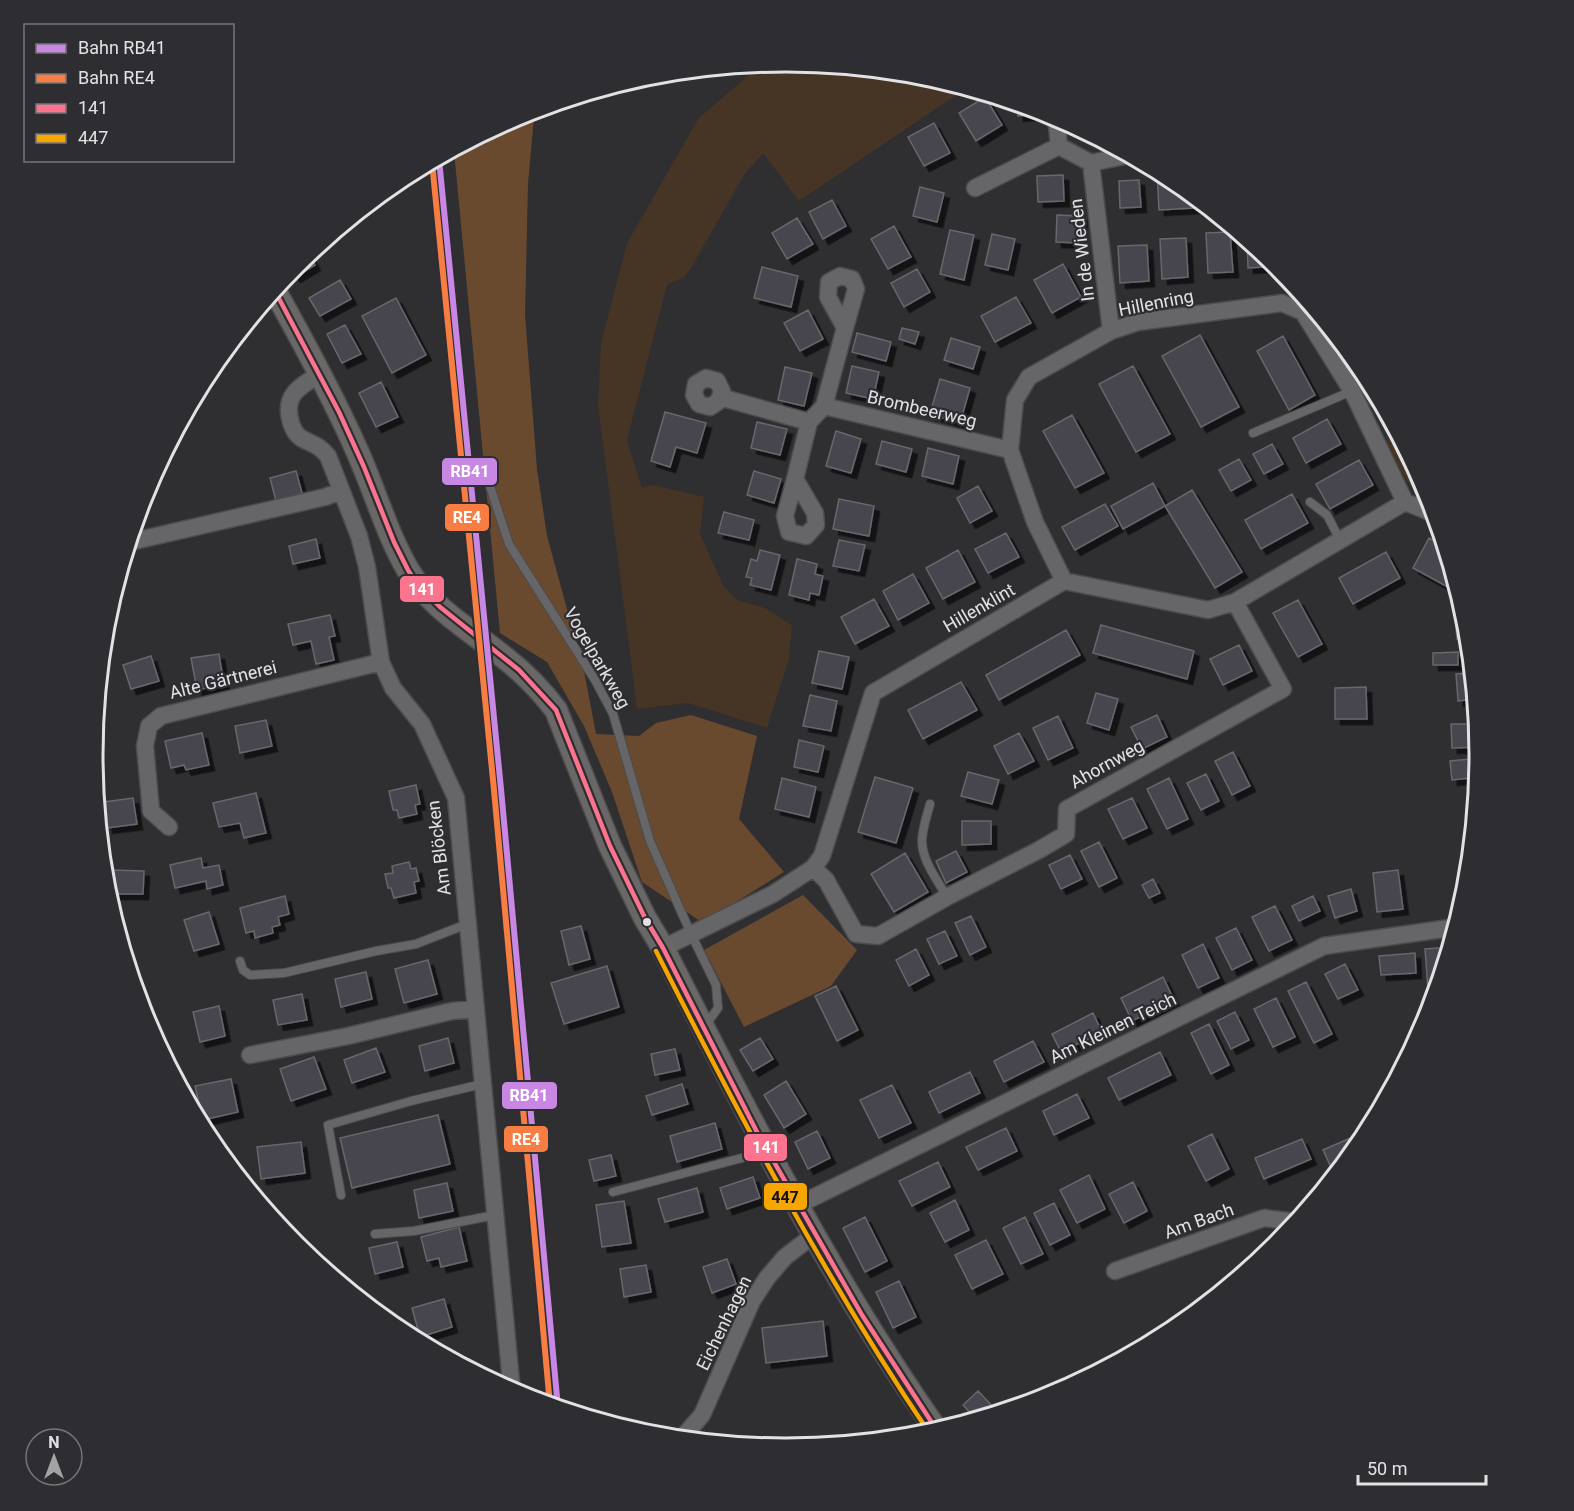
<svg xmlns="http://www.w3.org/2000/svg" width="1574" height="1511" font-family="Roboto,sans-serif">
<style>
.green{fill:#463424}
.forest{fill:#6a4a2e}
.building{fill:#47454e;stroke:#68676a;stroke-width:1.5;filter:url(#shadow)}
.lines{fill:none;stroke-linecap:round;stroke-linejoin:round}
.lane-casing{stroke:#4c4b4d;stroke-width:10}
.street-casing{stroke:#4c4b4d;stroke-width:19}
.secondary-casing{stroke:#4c4b4d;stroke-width:25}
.lane{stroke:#666668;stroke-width:8}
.street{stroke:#666668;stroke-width:16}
.secondary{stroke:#6a6867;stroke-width:22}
.bus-1-casing{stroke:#2e2d32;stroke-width:9}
.bus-2-casing{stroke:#2e2d32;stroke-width:9}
.bus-1{stroke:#fc738d;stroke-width:4.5}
.bus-2{stroke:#f7a600;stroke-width:4.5}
.rail-1-casing{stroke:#2e2d32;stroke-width:10}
.rail-2-casing{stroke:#2e2d32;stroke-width:10}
.rail-1{stroke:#c787e3;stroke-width:6}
.rail-2{stroke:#f77d43;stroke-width:6}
.bus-dot{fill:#e2e1e4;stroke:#2e2d32;stroke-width:2}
.labels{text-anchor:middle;stroke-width:4.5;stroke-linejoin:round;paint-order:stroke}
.street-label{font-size:18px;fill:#e2e1e4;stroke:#2e2d32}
.rim{fill:none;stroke:#e2e1e4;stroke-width:3}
.line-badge{stroke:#2e2d32;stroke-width:2}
.badge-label{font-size:16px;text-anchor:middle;font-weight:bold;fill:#fff}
.pale-badge-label{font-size:16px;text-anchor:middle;font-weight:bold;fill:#111}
</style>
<defs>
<filter id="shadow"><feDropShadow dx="5.5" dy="5.5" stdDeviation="0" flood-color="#0009"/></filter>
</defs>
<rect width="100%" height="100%" fill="#2f2e31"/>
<!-- green -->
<path class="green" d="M787,62L923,75L967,88L799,201L763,153L744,175L691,268L684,277L667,285L627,440L642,488L653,485L704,497L700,534L723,585L737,600L765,608L792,625L789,659L767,728L688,703L637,709L598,404L601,343L627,243L698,119L761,64Z
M1347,349L1364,370L1428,490L1431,499C1408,492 1399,466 1387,446L1390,434L1375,407L1363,406L1360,397L1368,393L1361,381L1347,379L1341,364L1347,355Z"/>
<!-- forest -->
<path class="forest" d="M531,112L534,117L528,184L525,315L537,469L547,536L584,671L596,734L639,736L656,723L691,715L757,736L739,819L784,872L703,923L642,882L612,792L584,726L547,662L500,633L454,151L522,114Z
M803,895L857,950L831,986L744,1027L704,950Z"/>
<!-- building -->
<path class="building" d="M985,97L1002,125L976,141L959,113Z
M1017,104L1039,110L1040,114L1018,116Z
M934,123L950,153L924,166L908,137Z
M1157,171L1173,179L1193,195L1194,208L1159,210Z
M1063,175L1064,201L1038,202L1037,176Z
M1139,180L1141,207L1120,208L1119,181Z
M920,187L944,193L937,222L913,216Z
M832,200L846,226L823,239L809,212Z
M1057,215L1082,216L1080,243L1056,242Z
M797,218L813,244L787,259L772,233Z
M894,226L911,257L888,269L871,239Z
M950,230L974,235L964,280L940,274Z
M1230,232L1233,272L1208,273L1206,233Z
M992,234L1015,239L1008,270L985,265Z
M1186,238L1188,277L1162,279L1160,239Z
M1247,239L1278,265L1279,266L1248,268Z
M1147,245L1149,281L1120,283L1118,246Z
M309,254L315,265L295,277L291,271Z
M1063,264L1081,297L1052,313L1034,280Z
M762,267L798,276L791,307L754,298Z
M917,269L930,292L904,307L891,283Z
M340,280L351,299L320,316L309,298Z
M1016,297L1031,323L995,342L981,316Z
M396,298L426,355L392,373L362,316Z
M808,310L823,339L800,351L784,323Z
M345,325L361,354L342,363L327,334Z
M902,328L919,332L915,344L899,339Z
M857,333L891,342L886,361L852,352Z
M1200,335L1239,407L1201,427L1162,356Z
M1283,336L1315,395L1289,410L1257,351Z
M951,338L980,347L973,369L944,360Z
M852,366L879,372L873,399L846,393Z
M1133,366L1170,434L1136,452L1099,384Z
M785,367L812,373L804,406L778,400Z
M940,379L970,388L960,423L930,414Z
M381,382L398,417L376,427L359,393Z
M665,412L706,423L697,453L676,447L670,467L651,461Z
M1072,415L1104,473L1075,488L1043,431Z
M1327,419L1341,444L1306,463L1293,438Z
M757,422L787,429L780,455L751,448Z
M836,431L861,439L851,473L826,466Z
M882,441L912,449L906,472L876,464Z
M1272,444L1283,464L1264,474L1253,454Z
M928,448L959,456L953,484L922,476Z
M1239,459L1251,480L1231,491L1219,470Z
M1359,460L1373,485L1330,509L1316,484Z
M296,471L302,493L276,501L270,478Z
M754,471L781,479L774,503L747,495Z
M1153,483L1165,506L1123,529L1111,506Z
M978,486L992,511L970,523L957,498Z
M1192,490L1242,572L1215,588L1165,506Z
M1292,494L1308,523L1261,549L1245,520Z
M839,499L874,506L869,536L833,529Z
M1105,504L1118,526L1075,550L1062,527Z
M724,512L754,520L749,540L718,533Z
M1006,533L1019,557L988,573L975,549Z
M1429,538L1446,547L1458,587L1455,591L1413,568Z
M316,539L320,558L293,564L289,546Z
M839,540L865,545L859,571L833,566Z
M760,550L780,555L771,590L750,585L752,578L746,577L751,559L757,561Z
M958,550L975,582L943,599L926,568Z
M1386,552L1400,578L1353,604L1339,578Z
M797,559L817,564L815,574L823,576L819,595L810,593L809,600L789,595Z
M913,574L929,603L898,620L883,591Z
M874,599L889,626L855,644L841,617Z
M1298,600L1322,644L1298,657L1273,613Z
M330,615L335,636L329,637L334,660L316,664L311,641L293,645L288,624Z
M1467,617L1469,638L1457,639L1455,618Z
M1101,625L1194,651L1187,679L1093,653Z
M1066,630L1080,655L999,700L986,675Z
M1239,645L1252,671L1223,685L1210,659Z
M819,651L849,657L842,689L812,683Z
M1458,652V665H1433V653Z
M219,654L224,685L197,690L191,658Z
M151,656L159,681L131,689L123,665Z
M1473,673L1475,699L1458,701L1456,674Z
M961,682L977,710L923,739L908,710Z
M1366,687L1367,719H1335V688Z
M1096,693L1118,699L1109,730L1087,723Z
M810,695L837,701L831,731L803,726Z
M1157,715L1167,737L1142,749L1131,727Z
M1058,716L1073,748L1048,760L1033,728Z
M266,720L272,746L240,753L235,726Z
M1451,724H1478L1480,747L1452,748Z
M202,733L209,765L186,770L184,765L171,768L165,741Z
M1019,733L1034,761L1008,774L994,746Z
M799,740L824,746L818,772L794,767Z
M1233,752L1250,786L1232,795L1215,761Z
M1481,758L1479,777L1452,780L1450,761Z
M968,772L999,780L992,804L961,796Z
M1206,774L1219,801L1201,810L1187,783Z
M875,777L913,788L896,843L858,832Z
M782,778L816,787L809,817L775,809Z
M1169,778L1188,819L1167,829L1147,789Z
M416,785L420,804L415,805L417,814L399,818L397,810H393L389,791Z
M256,793L266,833L244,838L240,823L219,827L213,803Z
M133,798L137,824L107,828L104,802Z
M1132,798L1147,828L1123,839L1108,809Z
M962,821H991V844L962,845Z
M1099,842L1117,878L1099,887L1081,851Z
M956,851L967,872L946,883L936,861Z
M905,853L928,892L894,912L871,874Z
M1070,855L1082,879L1061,889L1049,865Z
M201,858L203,868L219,865L223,885L207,889L206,881L175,888L170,865Z
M409,862L411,869L416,868L419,881L414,882L416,893L394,898L391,888H388L385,874L393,873L392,866Z
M109,870L144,871L143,894H108Z
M1398,870L1403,909L1377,912L1373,873Z
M1153,879L1160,893L1149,898L1142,885Z
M1469,880L1468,891L1463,905L1461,881Z
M1351,889L1357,911L1335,918L1328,896Z
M285,896L289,914L278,917L280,925L272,927L273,933L255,938L254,931L246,933L240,908Z
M1313,896L1320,911L1299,921L1292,906Z
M1275,906L1292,940L1269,951L1252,917Z
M209,912L219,944L194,951L184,920Z
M971,916L986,947L970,955L955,923Z
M581,926L590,959L569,965L561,931Z
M1236,928L1252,960L1232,970L1216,938Z
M945,931L957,956L939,964L927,939Z
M1203,944L1219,978L1198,988L1182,955Z
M1451,947L1438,989L1428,990L1425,949Z
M916,949L929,975L909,986L896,960Z
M1415,953L1416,973L1381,975L1379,956Z
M428,960L437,994L404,1003L395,969Z
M1345,964L1358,990L1338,999L1325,974Z
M607,966L619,1007L564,1024L551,983Z
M366,972L372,999L341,1007L335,979Z
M1163,977L1174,1000L1132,1021L1121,998Z
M1306,982L1332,1034L1314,1043L1288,991Z
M836,986L858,1030L837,1041L815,996Z
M302,994L307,1020L278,1025L273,1000Z
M1276,998L1295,1037L1273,1047L1254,1009Z
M219,1006L225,1036L200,1042L193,1012Z
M1235,1012L1249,1040L1231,1049L1217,1021Z
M1093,1013L1102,1032L1061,1052L1052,1034Z
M1209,1024L1229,1065L1211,1074L1191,1033Z
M448,1038L454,1063L425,1071L419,1046Z
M760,1038L773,1059L753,1071L740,1050Z
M1033,1041L1044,1062L1004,1082L994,1061Z
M376,1048L385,1072L352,1083L344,1060Z
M675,1049L680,1070L655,1075L651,1054Z
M1160,1052L1171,1075L1119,1100L1108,1078Z
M314,1057L326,1089L291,1101L280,1069Z
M970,1072L980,1093L939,1113L929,1092Z
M231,1079L238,1112L203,1120L195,1086Z
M786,1081L806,1114L784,1128L764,1095Z
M682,1084L688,1104L652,1115L646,1096Z
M892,1085L911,1123L879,1138L860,1100Z
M1077,1094L1089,1118L1054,1135L1043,1111Z
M438,1115L450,1164L352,1188L340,1138Z
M715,1123L722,1149L677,1162L670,1136Z
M1006,1128L1017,1151L978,1170L966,1147Z
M1371,1129L1364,1141L1335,1176L1323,1150Z
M817,1131L830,1158L808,1169L795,1142Z
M1212,1134L1229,1169L1206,1181L1188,1146Z
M1302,1139L1311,1159L1264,1179L1255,1158Z
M301,1142L305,1173L261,1179L257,1147Z
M611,1155L616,1176L594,1181L589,1160Z
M938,1162L950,1187L912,1206L899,1181Z
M1089,1175L1105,1209L1077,1223L1060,1190Z
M753,1177L760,1198L727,1209L720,1188Z
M1133,1182L1147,1211L1124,1223L1109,1194Z
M447,1183L453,1211L419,1218L414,1190Z
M697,1188L703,1212L665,1222L658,1199Z
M955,1200L969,1230L945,1242L930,1213Z
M624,1201L631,1243L602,1247L596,1205Z
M1054,1203L1070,1235L1050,1245L1034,1213Z
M865,1217L887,1261L865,1272L843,1228Z
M1025,1217L1043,1254L1021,1264L1003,1228Z
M459,1227L467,1261L441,1267L439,1258L427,1261L421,1237Z
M986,1240L1003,1274L972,1289L955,1255Z
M397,1242L403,1267L375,1274L369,1248Z
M727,1259L736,1284L712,1293L703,1267Z
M646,1265L651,1292L624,1297L620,1269Z
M899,1281L916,1317L893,1328L876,1292Z
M444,1299L452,1327L420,1337L412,1308Z
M823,1321L827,1356L766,1363L762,1328Z
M978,1391L999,1413L977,1420L963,1405Z"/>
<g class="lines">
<defs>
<path id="lane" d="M1253,433L1352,391
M485,471L509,544L595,680L613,714L650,841L691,934L716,985L718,1008L705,1026
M1310,502L1327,515L1340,540
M930,804C927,816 922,829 922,841C922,861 938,881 947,897
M240,961L243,970L250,975L284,973L376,951L416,944L467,924
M613,1192L768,1151
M341,1195L328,1125L411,1101L482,1084
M375,1234L414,1231L495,1215"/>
<path id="street" d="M1056,116L1059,146L1091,163L1111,331
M1091,163L1129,155
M975,188L1059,146
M840,276L852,279L856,289L845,328L828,297L829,282Z
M845,328L824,406L1010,450
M319,375C298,387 283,396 291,423C293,429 295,434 301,438C313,445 318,444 328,456L359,536L367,567L381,662L393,688L422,724L456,798L512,1392
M720,397L722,391L717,381L706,378L696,384L694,395L699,404L710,407L719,401L720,397L809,422
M795,479L785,516L789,532L806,536L816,525L815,513L795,479L809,422L824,406
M130,542L325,497L341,491
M1064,581L1035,522L1010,450L1015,400L1029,377L1111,331L1138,322L1282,303L1303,312L1352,391L1405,502
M169,827L151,811L145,746L149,726L161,716L381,662
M813,868L826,880L856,934L878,936L947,897L1039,850L1066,834L1067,809L1283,689L1235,602
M663,948L773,894L813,868L822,856L873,693L1064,581L1208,610L1235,602L1405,502L1435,514
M250,1055L348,1036L452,1011L475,1009
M798,1205L1324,946L1457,927
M1115,1271L1264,1218L1297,1222
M681,1439L702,1415L752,1301L767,1278L785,1257L815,1234"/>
<path id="secondary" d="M275,291C304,343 334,398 358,453C375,491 387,534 408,570C431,608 472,631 505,658C524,673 541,690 556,710L610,846L645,918L663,948C746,1113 831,1280 938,1432"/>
</defs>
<!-- lane casing -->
<use href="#lane" class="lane-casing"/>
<!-- street casing -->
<use href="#street" class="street-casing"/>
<!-- secondary casing -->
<use href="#secondary" class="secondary-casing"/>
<!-- lane -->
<use href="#lane" class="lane"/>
<!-- street -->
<use href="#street" class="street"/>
<!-- secondary -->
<use href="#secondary" class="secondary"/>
<defs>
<path id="bus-1" d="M275,291L339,412L364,467L394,542L408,570L417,584L440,607L519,670L556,710L610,846L645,918L663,948L758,1134L862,1315L938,1432"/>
<path id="bus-2" d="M656,951C740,1117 826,1280 930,1434"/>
</defs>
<!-- bus-1 casing -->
<use href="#bus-1" class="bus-1-casing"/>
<!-- bus-2 casing -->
<use href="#bus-2" class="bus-2-casing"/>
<!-- bus-1 -->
<use href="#bus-1" class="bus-1"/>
<!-- bus-2 -->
<use href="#bus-2" class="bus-2"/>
<defs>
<path id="rail-1" d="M439,159L501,789L558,1408"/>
<path id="rail-2" d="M432,162L494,790L550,1405"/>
</defs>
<!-- rail-1 casing -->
<use href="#rail-1" class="rail-1-casing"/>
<!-- rail-2 casing -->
<use href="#rail-2" class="rail-2-casing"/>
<!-- rail-1 -->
<use href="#rail-1" class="rail-1"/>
<!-- rail-2 -->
<use href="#rail-2" class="rail-2"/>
</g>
<!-- markers -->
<circle class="bus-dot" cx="647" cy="922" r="5"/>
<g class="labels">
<!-- street labels -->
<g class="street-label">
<text transform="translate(1082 250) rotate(-97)" y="6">In de Wieden</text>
<text transform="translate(1156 303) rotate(-11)" y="6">Hillenring</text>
<text transform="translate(922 409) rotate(13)" y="6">Brombeerweg</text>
<text transform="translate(979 608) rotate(-30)" y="6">Hillenklint</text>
<text transform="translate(597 658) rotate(60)" y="6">Vogelparkweg</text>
<text transform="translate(223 680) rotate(-14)" y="6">Alte Gärtnerei</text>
<text transform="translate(1107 764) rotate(-29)" y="6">Ahornweg</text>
<text transform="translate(439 848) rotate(-97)" y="6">Am Blöcken</text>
<text transform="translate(1113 1028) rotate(-26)" y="6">Am Kleinen Teich</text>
<text transform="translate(1199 1221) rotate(-20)" y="6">Am Bach</text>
<text transform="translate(724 1323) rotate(-64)" y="6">Eichenhagen</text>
</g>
</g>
<!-- crop -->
<path d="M0 0H1574V1511H0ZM103 755a683 683 0 1 1 1366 0a683 683 0 1 1-1366 0Z" fill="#2e2d32" fill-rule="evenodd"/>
<path class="rim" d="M103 755a683 683 0 1 1 1366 0a683 683 0 1 1-1366 0Z"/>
<g class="line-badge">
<rect x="441" y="457" width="57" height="29" rx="6" fill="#c787e3"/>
<rect x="444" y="503" width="46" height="29" rx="6" fill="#f77d43"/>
<rect x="399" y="575" width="46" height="28" rx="6" fill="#fc738d"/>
<rect x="501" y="1081" width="57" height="29" rx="6" fill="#c787e3"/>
<rect x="503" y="1125" width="46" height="28" rx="6" fill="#f77d43"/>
<rect x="743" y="1133" width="45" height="29" rx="6" fill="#fc738d"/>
<rect x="763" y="1182" width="45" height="29" rx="6" fill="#f7a600"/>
</g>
<g class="badge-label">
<text x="470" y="477">RB41</text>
<text x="467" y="523">RE4</text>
<text x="422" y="595">141</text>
<text x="529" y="1101">RB41</text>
<text x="526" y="1145">RE4</text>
<text x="766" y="1153">141</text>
</g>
<g class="pale-badge-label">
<text x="785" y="1203">447</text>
</g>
<!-- legend -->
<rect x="24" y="24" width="210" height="138" fill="#2e2d32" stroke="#767579" stroke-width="1.5"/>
<rect x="36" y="44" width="30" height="9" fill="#c787e3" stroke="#767579" stroke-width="1.5"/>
<text x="78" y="54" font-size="18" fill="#e2e1e4">Bahn RB41</text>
<rect x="36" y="74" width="30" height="9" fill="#f77d43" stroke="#767579" stroke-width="1.5"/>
<text x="78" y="84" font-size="18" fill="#e2e1e4">Bahn RE4</text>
<rect x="36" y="104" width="30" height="9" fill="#fc738d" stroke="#767579" stroke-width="1.5"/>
<text x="78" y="114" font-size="18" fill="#e2e1e4">141</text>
<rect x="36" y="134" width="30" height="9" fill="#f7a600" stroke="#767579" stroke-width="1.5"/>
<text x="78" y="144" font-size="18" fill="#e2e1e4">447</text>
<!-- north arrow -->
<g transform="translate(54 1457)"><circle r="28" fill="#2e2d32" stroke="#767579" stroke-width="1.5"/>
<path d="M0-4.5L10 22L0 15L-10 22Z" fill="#a3a2a5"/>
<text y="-9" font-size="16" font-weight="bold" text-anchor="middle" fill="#e2e1e4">N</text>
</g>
<!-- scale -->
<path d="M1358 1475v9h128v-9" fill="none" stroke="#e2e1e4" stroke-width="3"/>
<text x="1367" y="1475" font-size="18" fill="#e2e1e4" stroke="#2e2d32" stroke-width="4.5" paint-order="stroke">50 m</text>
</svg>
